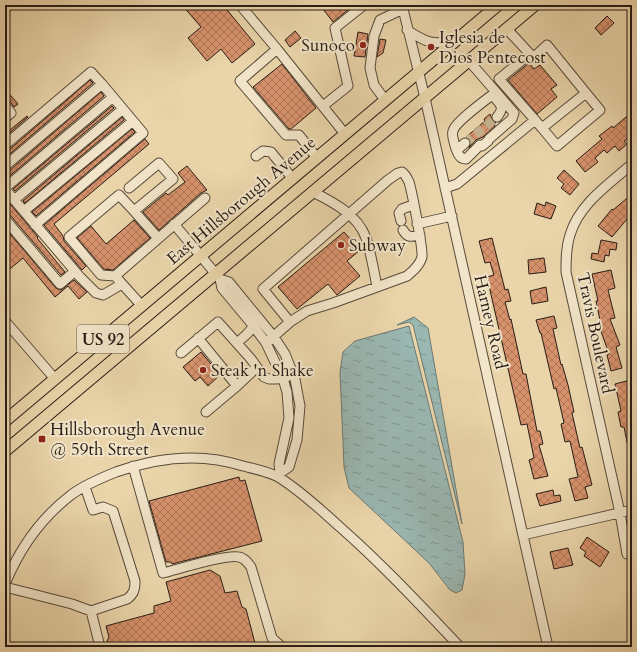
<svg xmlns="http://www.w3.org/2000/svg" width="637" height="652" font-family="Cardo,serif">
<style>
.water{fill:url(#water-ripples);stroke:#6c7973}
.building{fill:url(#building-cross-hatch);stroke:#281c15}
.lines{fill:none;stroke-linecap:round;stroke-linejoin:round}
.minor-tunnel{stroke:#c3b08c;stroke-width:9;stroke-dasharray:9 4.5;stroke-linecap:butt}
.minor-casing{stroke:#584a3a;stroke-width:11}
.major-casing{stroke:#281c15;stroke-width:13}
.minor{stroke:#f1e4c8;stroke-width:9}
.major{stroke:#ead5aa;stroke-width:11}
.poi-dot{fill:#8f2418;stroke:#f1e4c8;stroke-width:1.5}
.labels{text-anchor:middle;stroke-width:4;stroke-linejoin:round;paint-order:stroke}
.shield{fill:#f1e4c8;stroke:#64584b;stroke-width:1}
.shield-label{font-size:16px;font-weight:bold;fill:#281c15}
.poi-label{font-size:17px;fill:#281c15;stroke:#f1e4c8;text-anchor:start}
.street-label{font-size:17px;fill:#281c15;stroke:#f1e4c8}
</style>
<defs>
<pattern id="water-ripples" width="26" height="14" patternUnits="userSpaceOnUse"><rect width="26" height="14" fill="#9ab7b2"/><path d="M2 4q2-2 4 0t4 0M15 11q2-2 4 0t4 0" fill="none" stroke="#7e9490"/></pattern>
<pattern id="building-cross-hatch" width="8" height="8" patternUnits="userSpaceOnUse"><rect width="8" height="8" fill="#d7926c"/><path d="M0 0l8 8M0 8l8-8" fill="none" stroke="#ae7658"/></pattern>
</defs>
<rect width="100%" height="100%" fill="#ead5aa"/>
<filter id="stains"><feTurbulence type="fractalNoise" baseFrequency=".005" numOctaves="4"/><feColorMatrix values="0 0 0 0 .2 0 0 0 0 .09 0 0 0 0 .02 0 0 0 .5 -.17"/></filter>
<radialGradient id="worn" r=".72"><stop offset=".6" stop-color="#630" stop-opacity="0"/><stop offset="1" stop-color="#630" stop-opacity=".3"/></radialGradient>
<!-- water -->
<path class="water" d="M414,317L428,328L462,524L413,325L409,322L397,325Z
M409,326L463,542L465,574L462,590L456,593L450,590L429,563L349,488L344,467L340,372L343,352L355,341Z"/>
<!-- building -->
<path class="building" d="M182,5H223L255,44L232,63L221,49L207,61L188,38L201,27Z
M329,5H354L333,22L323,9Z
M607,16L614,23L601,35L595,28Z
M295,31L301,38L290,47L285,40Z
M358,32L368,34L365,57L354,56Z
M380,39L386,40L383,53L377,57Z
M529,63L534,69L540,65L557,85L551,89L557,97L537,114L508,80Z
M282,64L316,108L291,129H289L253,87Z
M90,80L93,83L5,158V151L9,150Z
M5,89L18,104L14,107L10,101L5,99Z
M101,92L104,96L5,180V172L9,171Z
M112,106L114,108L15,191L13,189Z
M632,112V135L624,141L627,144L619,151L615,146L607,153L604,150L595,158L598,162L585,172L576,161L602,139L599,136L612,126L613,128Z
M490,114L492,120L496,123L494,124L495,126L483,137L476,140L469,148L471,141L466,137L485,121L484,119Z
M27,116L28,117L5,137V134Z
M122,117L124,120L25,203L23,201Z
M132,129L135,132L36,216L32,212Z
M145,139L149,144L54,224L63,236L64,241L86,266L82,270L44,225Z
M187,166L207,190L201,193L159,230L143,212L166,193L168,195L185,182L178,173Z
M564,170L579,184L570,195L561,188L564,184L557,178Z
M632,194V213L612,237L598,226L612,209L613,210Z
M5,198L38,237L37,238L65,272L61,275L10,215L5,213Z
M546,202L556,206L551,219L534,214L537,203L545,206Z
M134,220L150,238L113,270L104,269L77,238L91,226L106,244Z
M5,228L56,288L61,290L74,280L87,292L79,299L68,286L55,297L23,258L5,273Z
M344,232L360,250L347,261L360,276L337,295L328,284L297,309L278,287Z
M492,238L505,290L508,289L511,301L505,302L510,320L511,319L523,374H526L537,431H540L543,444L539,445L548,476L534,479L529,460L534,458L527,424L521,425L487,277L494,275L490,262L485,263L479,241Z
M601,240L617,243L616,250L610,249L609,256L605,255L604,262L591,259L592,253L598,254Z
M544,258L546,272L529,274L528,260Z
M611,270L615,288L608,290L615,318L610,319L620,345L616,347L622,368L611,371L607,355L609,354L601,331L602,330L596,301H598L592,274Z
M546,287L548,301L532,304L530,291Z
M554,316L557,328L553,329L561,365L562,364L568,385L574,412L572,413L580,448L582,447L592,485L585,487L588,498L575,501L569,479L578,477L570,441L565,442L561,424L564,423L556,388L554,389L541,333H540L536,320Z
M201,352L220,375L208,386L200,377L195,381L183,367Z
M630,380L632,390V398L629,399L632,412V452H629L624,427H621L618,412L621,411L615,384Z
M239,477L240,481L245,480L262,541L172,564L171,562H166L149,501Z
M553,490L554,496L560,495L561,501L540,506L536,494Z
M587,537L609,552L600,567L584,556L586,552L580,548Z
M568,548L573,565L554,569L550,552Z
M210,570L220,576L225,593L237,591L242,607L246,609L256,647H109L107,641L109,637L106,626L154,613V606L171,601L166,582Z"/>
<g class="lines">
<!-- minor-tunnel -->
<path class="minor-tunnel" d="M465,143L497,117"/>
<defs>
<path id="minor" d="M240,5L277,49L345,134
M402,5L425,98L548,647
M507,29L530,54L533,58L547,45L586,93L542,128L499,79L530,54
M407,30C427,43 432,45 456,41
M277,49L240,81L286,135H299L317,158
M469,61L496,92C487,99 455,122 453,131C451,136 455,144 456,149C458,154 460,159 466,159L480,145L482,146L488,141
M495,98C502,106 504,108 497,117
M385,100L374,85L370,68L374,36L380,20L403,9
M5,105L11,113L5,118
M323,106L348,86L335,28L364,5
M542,128L557,146L600,110L586,93
M489,139L512,119L514,113L496,92
M5,145L91,72L102,84
M457,150L465,143
M256,156L263,151L271,152L293,179
M5,166L102,84L143,133L35,225
M5,188L113,97
M129,188L159,163L173,179L134,211L158,238
M445,188L457,184L535,120
M5,189L80,277L96,293L103,295L122,284
M313,192C333,202 358,215 366,238C371,253 374,271 377,287
M14,200L123,109
M24,211L133,121
M5,219L60,284L75,271
M401,221L399,213L402,209L413,205
M174,224L220,279L229,282L233,287L274,337L285,354L295,379L300,406L297,440L289,467L280,473
M417,224L452,216
M403,230C407,238 412,237 420,235
M115,276L101,275L69,237L119,195L134,211
M220,279L222,288L252,324L266,343L283,379L287,392L289,418L279,464L280,473L279,477
M142,306L115,276L205,198
M5,321L55,379
M198,338L237,386L256,368
M237,343L247,334L254,326
M266,343L290,322L263,289L388,180L398,173L402,172C406,175 407,178 409,182C412,192 423,248 422,257C420,265 413,271 407,276L333,303L307,311L290,322
M181,353L218,322L251,359L264,377L269,379H276L287,377
M206,412L237,386
M133,466L163,573C179,569 226,554 239,557C245,558 248,563 251,567L272,638L282,647
M85,487L93,510L103,507L113,511L135,581C135,589 134,594 127,599L91,611L100,647
M523,535L632,510
M627,554L620,513L566,272C566,259 566,247 570,235C579,204 609,184 632,164
M5,584C19,550 41,518 71,495C84,485 101,478 116,472C158,457 200,452 243,466C255,469 270,472 280,478C302,492 321,510 341,528C383,565 421,606 460,647
M5,587L72,604L91,611"/>
<path id="major" d="M5,421L498,5
M5,451L535,5"/>
</defs>
<!-- minor casing -->
<use href="#minor" class="minor-casing"/>
<!-- major casing -->
<use href="#major" class="major-casing"/>
<!-- minor -->
<use href="#minor" class="minor"/>
<!-- major -->
<use href="#major" class="major"/>
</g>
<!-- markers -->
<g class="poi-dot">
<circle cx="363" cy="45" r="4"/>
<circle cx="431" cy="47" r="4"/>
<circle cx="341" cy="245" r="4"/>
<circle cx="203" cy="370" r="4"/>
<rect x="38" y="435" width="8" height="8" rx="2"/>
</g>
<g class="labels">
<!-- shield labels -->
<rect class="shield" x="77" y="325" width="52" height="28" rx="3"/>
<g class="shield-label">
<text x="103" y="345">US 92</text>
</g>
<!-- poi labels -->
<g class="poi-label">
<text x="439" y="43">Iglesia de<tspan x="439" dy="20">Dios Pentecost</tspan></text>
<text x="355" y="51" text-anchor="end">Sunoco</text>
<text x="349" y="251">Subway</text>
<text x="211" y="376">Steak 'n Shake</text>
<text x="50" y="435">Hillsborough Avenue<tspan x="50" dy="20">@ 59th Street</tspan></text>
</g>
<!-- street labels -->
<g class="street-label">
<text transform="translate(241 200) rotate(-40)" y="6">East Hillsborough Avenue</text>
<text transform="translate(491 322) rotate(77)" y="6">Harney Road</text>
<text transform="translate(596 333) rotate(78)" y="6">Travis Boulevard</text>
</g>
</g>
<!-- margin -->
<rect width="637" height="652" fill="none" stroke="#ead5aa" stroke-width="20"/>
<rect x="6" y="6" width="625" height="640" fill="none" stroke="#281c15" stroke-width="2"/>
<rect x="10" y="10" width="617" height="632" fill="none" stroke="#281c15"/>
<rect width="100%" height="100%" filter="url(#stains)"/>
<rect width="100%" height="100%" fill="url(#worn)"/>
</svg>
